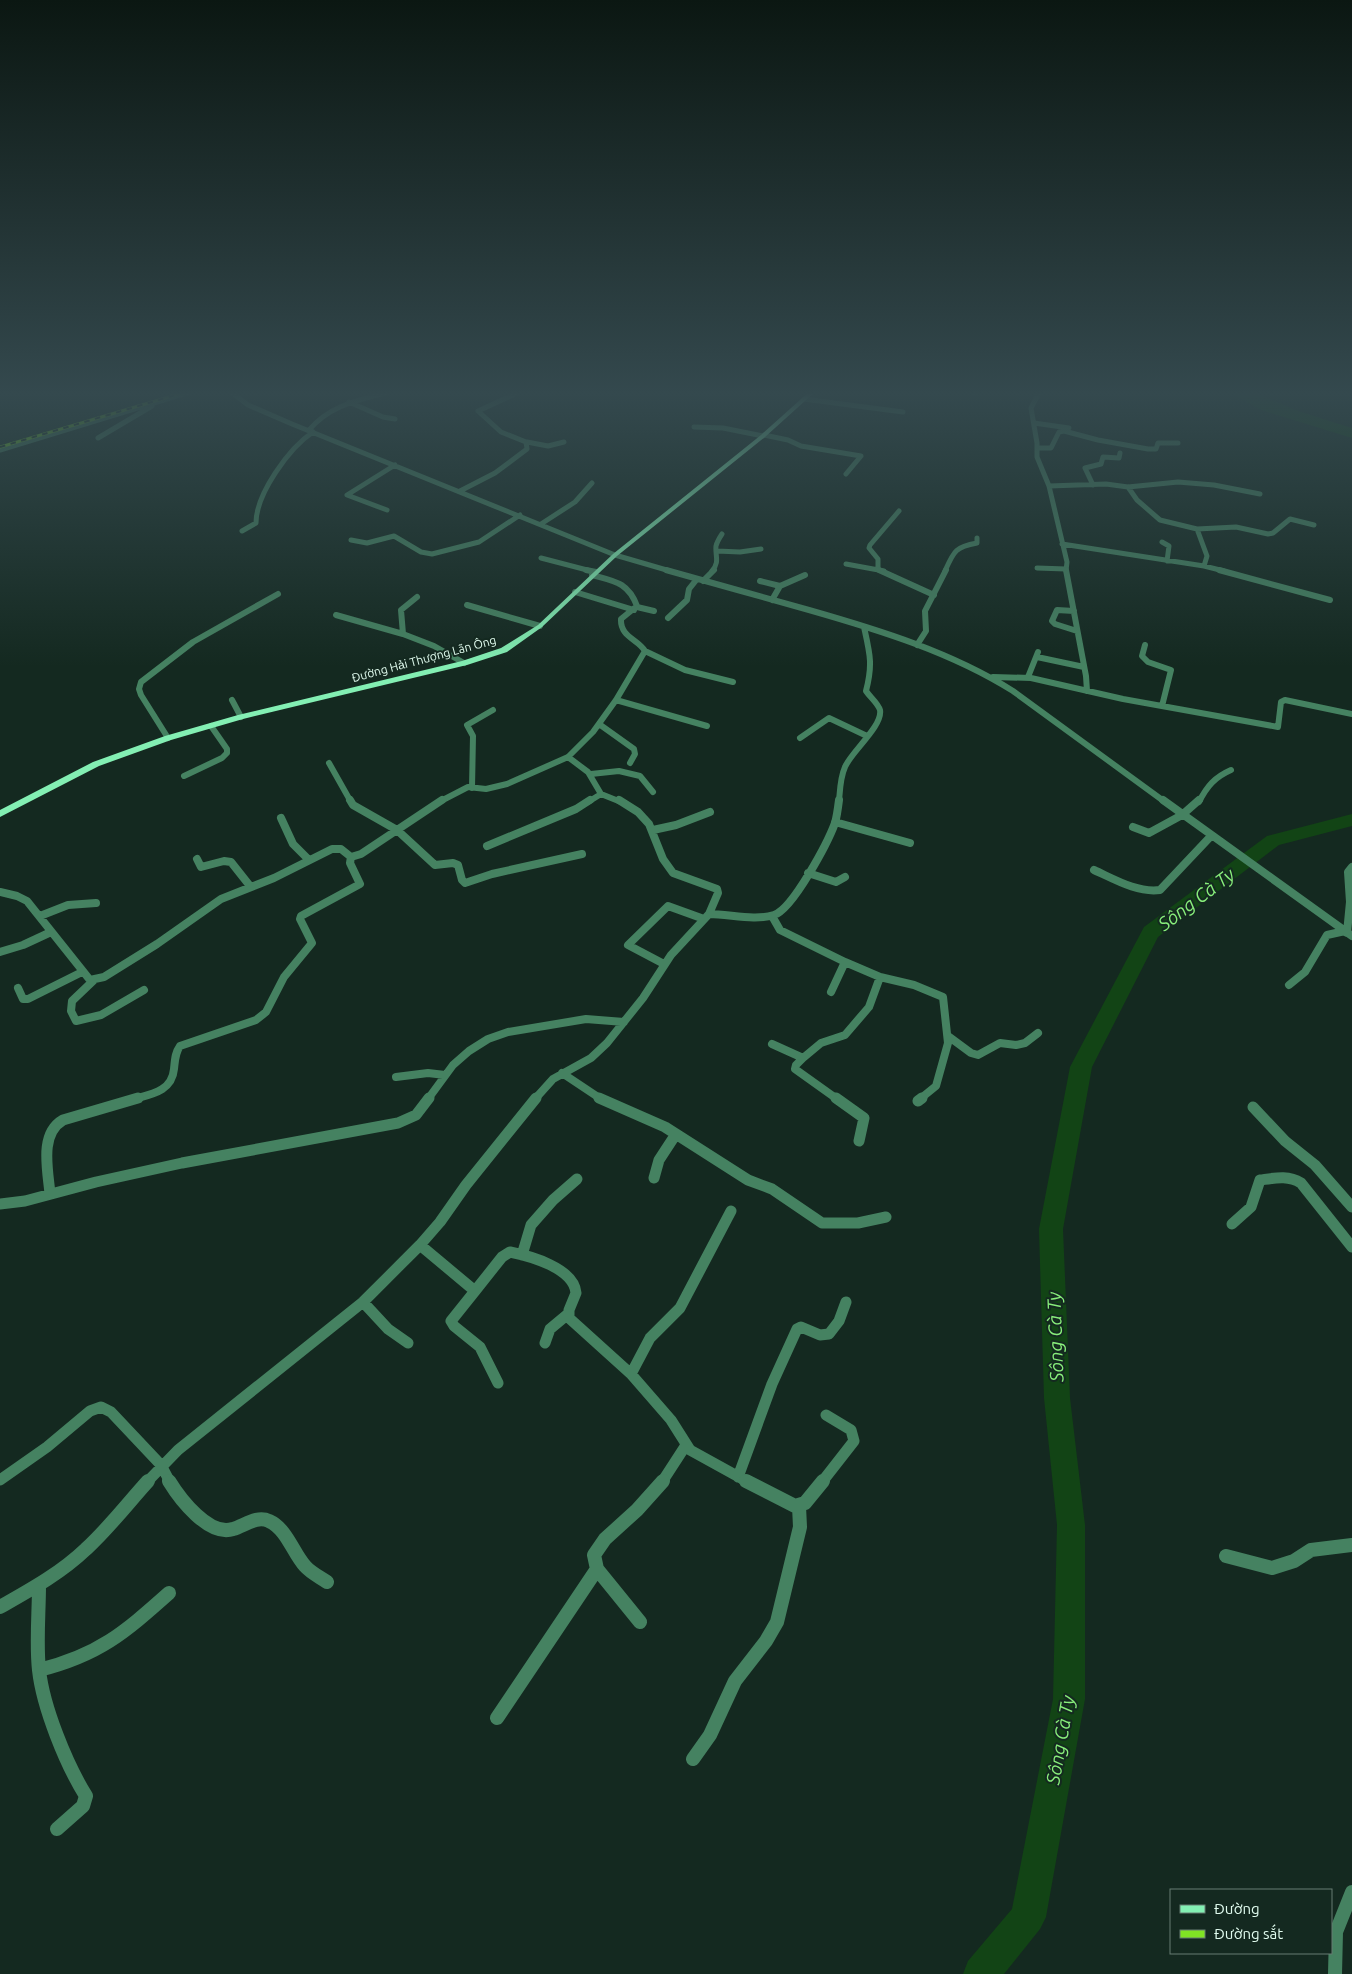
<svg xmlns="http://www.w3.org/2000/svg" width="1352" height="1974" font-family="Ubuntu,sans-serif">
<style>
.water{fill:#124415}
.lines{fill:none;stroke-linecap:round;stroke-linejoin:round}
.river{fill:#124415;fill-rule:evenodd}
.street-far4{stroke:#458261;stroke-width:5}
.street-far3{stroke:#458261;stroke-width:6}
.street-far2{stroke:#458261;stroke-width:8}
.street-far1{stroke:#458261;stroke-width:11}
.street{stroke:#458261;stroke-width:14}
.secondary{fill:#83efb3;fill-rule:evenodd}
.rail-casing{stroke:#80e324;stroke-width:3}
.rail{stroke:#142920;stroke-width:2;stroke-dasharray:5.5;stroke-linecap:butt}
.labels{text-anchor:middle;stroke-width:4;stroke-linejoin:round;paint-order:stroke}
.far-street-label{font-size:12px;fill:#e0fbee;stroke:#142920}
.near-water-label{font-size:19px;font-style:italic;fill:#88ee7b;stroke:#142920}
</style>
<rect width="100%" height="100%" fill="#142920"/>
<!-- water -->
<path class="water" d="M1228,391H1252L1298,411L1352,428V438L1261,410Z"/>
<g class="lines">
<!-- river -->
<path class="river" d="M1352,814V826L1279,845L1158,937L1092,1067L1063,1229L1070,1398L1085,1525V1699L1046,1917L1040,1929L1004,1974H963L968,1961L1012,1909L1053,1699L1057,1525L1044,1398L1039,1229L1070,1067L1144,927L1267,836Z"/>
<!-- street-far4 -->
<path class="street-far4" d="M230,391L248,405L292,424L615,555L670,571
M970,391L976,393
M1040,391L1031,408L1037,443V457L1049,486L1067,562L1066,571
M804,399L903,412
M349,402L383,417L395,419
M1034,423L1069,428
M694,427L723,428L763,436
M309,430C331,404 360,400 392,391
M764,435L788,440L801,446L861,456L846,474
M98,438L152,406
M527,442L548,446L564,442
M1037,448H1051L1059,432L1064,431L1098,440L1148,449H1156L1158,443H1178
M0,450L193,391
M1093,485L1085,468L1101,464L1103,457L1119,458L1120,453
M1049,486L1106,484L1128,487L1178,482L1214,485L1260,494
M1128,487L1137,500L1160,520L1197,529L1207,556L1204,566
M460,491L495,473L527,449L526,442L501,432L478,411L515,394L510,391
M387,510L347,495L395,465
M541,524L575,502L592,483
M1197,529L1236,527L1268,534L1273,533L1290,519L1314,525
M242,531L256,523C256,494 289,448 313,432
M351,540L367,543L394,536L421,552L432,554L479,542L520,515
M1162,542L1169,546L1167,561
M1062,544L1204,566L1224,571
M717,551L740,552L761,549
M541,558L591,571
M846,564L884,571
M1037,568L1066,569
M878,569V559L869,548L870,545L899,511
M712,571C720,562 715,556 716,546C717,542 720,537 722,534
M945,571C954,551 955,547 977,543V538"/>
<!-- street-far3 -->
<path class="street-far3" d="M586,570L596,572
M666,570C714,583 761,597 809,610C879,630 951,652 1013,691L1165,802
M879,570L934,595
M1066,570L1086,676L1087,691
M1219,570L1330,600
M703,581L714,570
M760,581L780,586
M575,592L634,610
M772,600L780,586L805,575
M467,605L540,626
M637,607L654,611
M1074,611L1057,610L1052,621L1055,624L1077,631
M336,615L403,634L434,646L464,663
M668,618L687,600L689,589L697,579
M403,634L401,610L417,597
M917,645L926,631L925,611L946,570
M1145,645L1142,656L1148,662L1171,670L1162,706
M645,651L685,670L733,682
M1037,657L1084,667
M993,677L1031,678L1123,699L1278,727L1281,702L1285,700L1352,714
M1028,677L1038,652
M232,700L241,717
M616,700L707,726
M599,724L634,749L635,754L630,763
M168,738L141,695L139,689L141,682L193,642L278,594
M800,738L829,718L867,736
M568,757L588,772L601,794L621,802
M329,763L351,802
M591,774L619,771L640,776L653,792
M184,776L222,758L227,753V749L211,726
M472,788L473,736L467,725L493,710
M439,802L468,787L486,789L507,784L568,757L593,732L616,700L645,651C638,639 620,637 621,619L637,606C628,582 614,581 592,575
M588,802L601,794
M839,802C840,790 840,778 845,767C851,752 883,726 880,710C878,703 870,697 866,691C873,664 870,654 864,627
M1199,802C1207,786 1215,777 1231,770"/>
<!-- street-far2 -->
<path class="street-far2" d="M350,800L353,805L397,830L435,865L453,863L458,865L462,880L465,883L492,874L582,854
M619,800L638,812L649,824L663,859L673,873L717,889L718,893L709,914
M1163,800L1352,936
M281,818L293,844L309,860
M835,822L910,843
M1133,827L1149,833L1182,815L1199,800
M653,830L676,825L710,812
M487,846L576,809L590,800
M197,859L201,867L224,861L231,862L250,886
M1094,870C1114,879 1137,893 1160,890L1211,836
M808,873L836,882L845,877
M0,892L17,896L27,901L90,980L104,977L157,944L221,899L274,878L332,849H341L351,857L361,854L442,800
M40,916L68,905L96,903
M772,916L780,930L845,962L880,977L914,985L943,997L948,1043L936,1086L920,1099
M1347,933L1350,902L1348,872L1352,867
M0,952L23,945L51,932
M664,964L628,945L668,906L704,919
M94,980L72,1001L71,1011L76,1021L101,1015L144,990
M1289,985L1305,972L1327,935L1345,931
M18,988L23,999H28L82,972
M831,992L845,962
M948,1036L971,1053L978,1055L1000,1043L1016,1045L1025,1043L1038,1033
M772,1044L803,1058L821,1043L845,1035L869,1007L880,977
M803,1058L796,1065L795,1069L837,1099
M562,1073L601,1099
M396,1077L428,1073L445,1075
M134,1099C152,1094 172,1091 174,1069C175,1060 175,1053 180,1046L256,1020L266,1012L284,977L312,943L300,919L301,916L360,884L350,863L351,857
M428,1099L453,1065L469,1051L488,1039L508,1032L586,1019L624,1022
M535,1099L553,1079L591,1058L607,1043L643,998L671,955L709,914C730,914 754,921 774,915C793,909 828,842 835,823C837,816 838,808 839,800"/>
<!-- street-far1 -->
<path class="street-far1" d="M599,1098L665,1127L748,1180L772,1189L822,1223H858L886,1217
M836,1098L864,1118L859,1141
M918,1101L922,1098
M1253,1107L1285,1141L1315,1165L1352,1207
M654,1178L659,1160L676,1134
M50,1194C48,1170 39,1134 63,1120L138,1098
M0,1204L25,1201L96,1182L182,1163L398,1123L416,1115L429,1098
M1232,1224L1251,1207L1260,1180C1275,1178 1288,1175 1301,1183L1352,1247
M420,1245L475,1291L502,1257L510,1252C530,1256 574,1268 576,1293L569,1310V1318L631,1374L671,1420L690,1450L748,1482
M522,1255L531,1225L553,1200L577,1179
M475,1291L451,1321L454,1326L480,1347L498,1383
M363,1302L388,1329L408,1343
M545,1343L550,1329L568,1314
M631,1374L650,1338L680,1308L731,1211
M738,1477L772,1384L797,1329L801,1327L820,1335L829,1334L839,1321L846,1302
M0,1480L47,1447L90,1411L101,1407L111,1412L161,1465L170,1482
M147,1482L178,1450L363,1302L420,1245L440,1222L466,1185L536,1098
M662,1482L686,1445
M822,1482L854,1441L851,1430L826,1415"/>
<!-- street -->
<path class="street" d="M169,1481C180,1499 209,1537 233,1529C244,1526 257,1515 269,1521C287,1529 293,1553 305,1566C311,1573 320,1577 327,1582
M746,1481L795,1506L805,1503L823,1481
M1226,1556L1272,1568L1294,1561L1311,1550L1352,1545
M39,1585C39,1613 36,1643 39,1670C43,1707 66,1764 86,1796L83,1806L57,1829
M0,1607C30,1590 61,1573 86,1549C109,1528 128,1503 148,1481
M640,1622L597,1569L594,1555L605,1539L637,1510L663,1481
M39,1670C99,1655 124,1633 169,1593
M497,1718L597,1569
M693,1759L710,1735L735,1681L766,1641L777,1622L800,1527L799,1506
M1335,1974L1336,1932L1352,1892"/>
<!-- secondary -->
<path class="secondary" d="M810,391H816L765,437L617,556L542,627L507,652L467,665L243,719L171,740L99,766L0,817V810L93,762L165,736L238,715L462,661L501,648L538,625L613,554L761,435Z"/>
<defs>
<path id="rail" d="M0,447L189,391"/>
</defs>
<!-- rail casing -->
<use href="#rail" class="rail-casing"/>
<!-- rail -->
<use href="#rail" class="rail"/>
</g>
<!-- sky -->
<linearGradient id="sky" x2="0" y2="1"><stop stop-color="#0b1712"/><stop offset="0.59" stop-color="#34494e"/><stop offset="1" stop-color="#34494e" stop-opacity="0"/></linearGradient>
<rect width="1352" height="667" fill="url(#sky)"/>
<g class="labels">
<!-- far-street labels -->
<g class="far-street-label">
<text transform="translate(424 659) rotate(-15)" y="4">Đường Hải Thượng Lãn Ông</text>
</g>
<!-- near-water labels -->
<g class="near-water-label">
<text transform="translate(1196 899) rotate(-37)" y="7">Sông Cà Ty</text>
<text transform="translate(1055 1337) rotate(-92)" y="7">Sông Cà Ty</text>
<text transform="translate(1060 1740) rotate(-80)" y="7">Sông Cà Ty</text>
</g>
</g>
<!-- legend -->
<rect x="1170" y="1889" width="162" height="65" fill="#142920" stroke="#667d72"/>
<rect x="1180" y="1905" width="25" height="8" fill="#83efb3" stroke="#667d72"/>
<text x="1214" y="1914" font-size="15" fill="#e0fbee">Đường</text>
<rect x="1180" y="1930" width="25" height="8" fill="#80e324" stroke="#667d72"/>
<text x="1214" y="1939" font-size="15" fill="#e0fbee">Đường sắt</text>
</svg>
